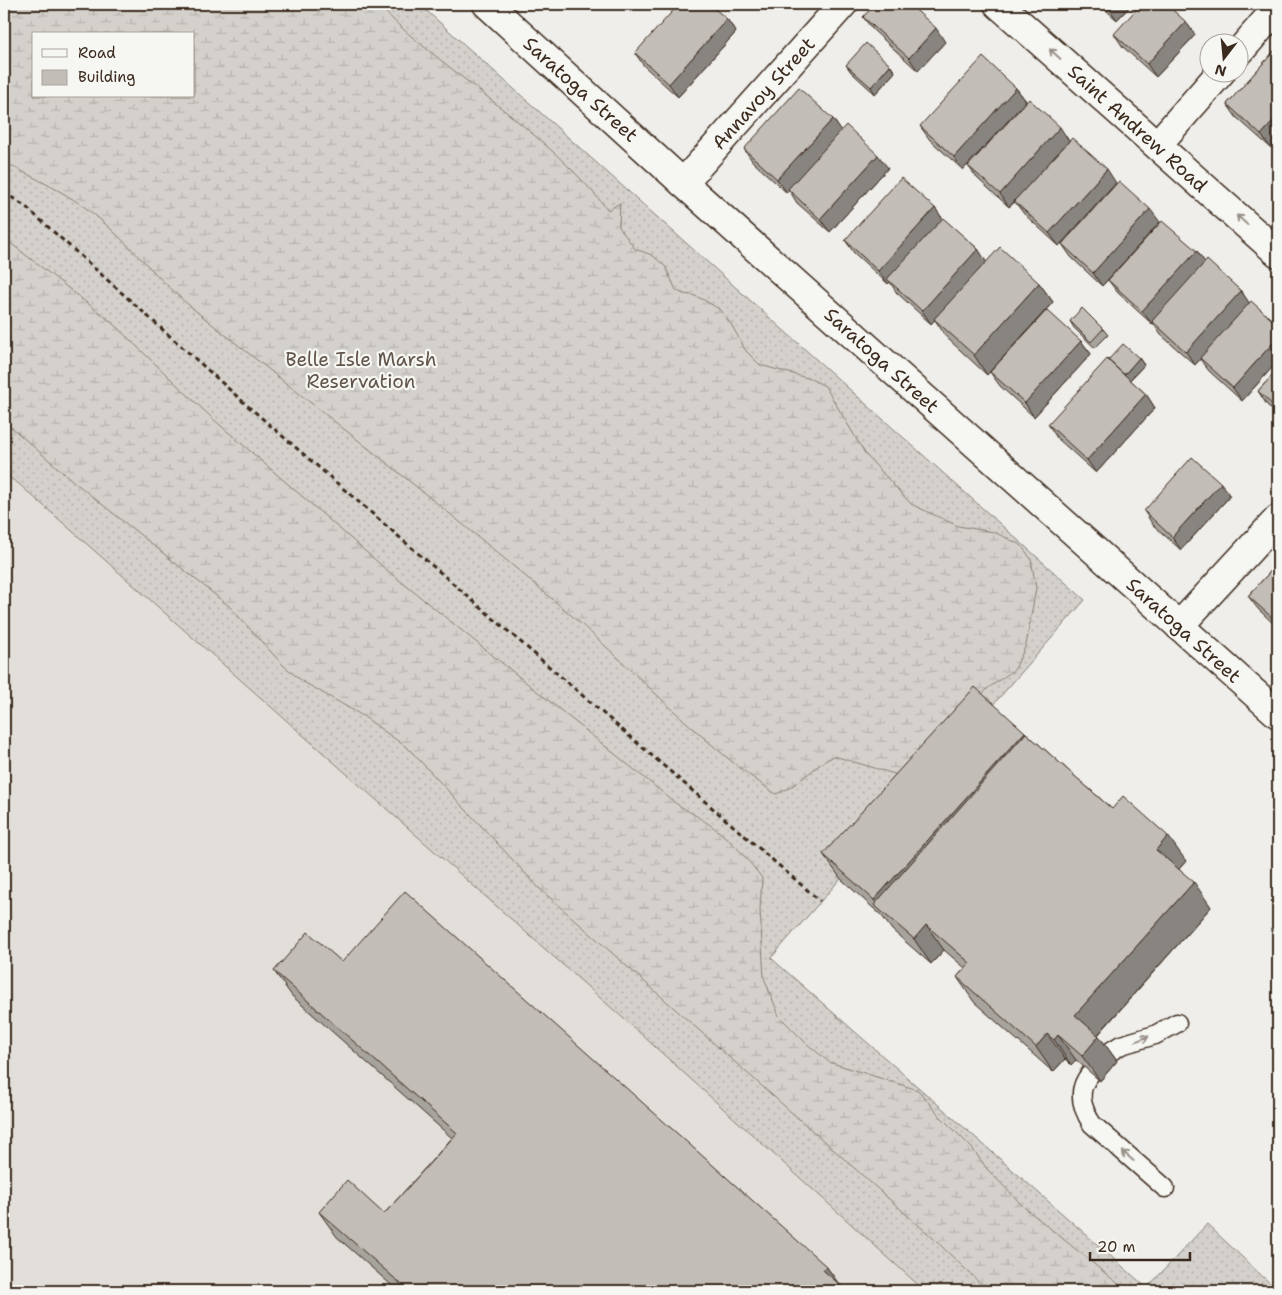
<svg xmlns="http://www.w3.org/2000/svg" width="1282" height="1295" font-family="'Shantell Sans',sans-serif">
<style>
.built{fill:#e2dfdb}
.grass{fill:url(#grass-dots);stroke:#887e75;fill-rule:evenodd}
.wetland{fill:url(#wetland-marsh);stroke:#887e75;fill-rule:evenodd}
.lines{fill:none;stroke-linecap:round;stroke-linejoin:round}
.service-casing{stroke:#3b2a1e;stroke-width:21}
.minor-casing{stroke:#3b2a1e;stroke-width:31}
.secondary-casing{stroke:#3b2a1e;stroke-width:31}
.path{stroke:#3b2a1e;stroke-width:3;stroke-dasharray:5 4;stroke-linecap:butt}
.service{stroke:#f6f6f2;stroke-width:18}
.minor{stroke:#f6f6f2;stroke-width:28}
.secondary{stroke:#f6f6f2;stroke-width:28}
.wall{fill:#a7a39d;stroke:#3b2a1e}
.shaded-wall{fill:#888480;stroke:#3b2a1e}
.building{fill:#c2bdb7;stroke:#3b2a1e}
.oneway{stroke:#989088}
.labels{text-anchor:middle;stroke-width:4.5;stroke-linejoin:round;paint-order:stroke}
.street-label{font-size:19px;fill:#3b2a1e;stroke:#f6f6f2}
.park-label{font-size:19px;fill:#61544a;stroke:#f6f6f2}
</style>
<defs>
<pattern id="grass-dots" width="8" height="8" patternUnits="userSpaceOnUse" patternTransform="scale(1.25)"><rect width="8" height="8" fill="#d4d1cc"/><path d="M2 2h.1M6 6h.1" fill="none" stroke="#b7b4af" stroke-width="1.8" stroke-linecap="round"/></pattern>
<pattern id="wetland-marsh" width="20" height="14" patternUnits="userSpaceOnUse" patternTransform="scale(1.25)"><rect width="20" height="14" fill="#d4d1cc"/><path d="M1 5h8M5 5V1M11 12h8M15 12V8" fill="none" stroke="#b7b4af"/></pattern>
</defs>
<rect width="100%" height="100%" fill="#efeeea"/>
<filter id="ink" filterUnits="userSpaceOnUse"><feTurbulence type="fractalNoise" baseFrequency=".02" numOctaves="2"/><feDisplacementMap in="SourceGraphic" scale="10" xChannelSelector="R" yChannelSelector="G"/><feConvolveMatrix kernelMatrix="1 2 1 2 8 2 1 2 1" color-interpolation-filters="sRGB"/></filter>
<g filter="url(#ink)">
<!-- built -->
<path class="built" d="M4,474L19,484L632,1026L925,1291H4Z"/>
<!-- grass -->
<path class="grass" d="M4,4H419L1085,600L771,958L1147,1288L1207,1224L1278,1291H925L632,1026L19,484L4,474ZM34,34H194V96H34Z"/>
<!-- wetland -->
<path class="wetland" d="M4,4H378C403,32 432,53 462,77C514,118 567,158 608,210L620,203L619,227L635,249L652,255L665,266L676,290L683,294L693,295L704,300L719,309L731,324L746,351L760,365L811,379L825,386L866,455L911,504L958,526L994,532L1021,545L1031,559L1036,588L1026,645L1015,669L987,689L908,778L834,756C813,766 798,787 776,794C701,744 640,675 572,616C450,510 322,413 197,312C160,282 131,245 95,215C68,193 34,178 4,162ZM34,34H194V96H34Z
M4,238L109,320L212,418L388,571L678,805C718,828 734,841 762,878L760,910L764,978L779,1016L806,1043L829,1062L918,1090L940,1116L972,1148L987,1169L1024,1207L1127,1291H988L933,1238L540,889L409,749L363,716L302,681L283,665L229,606L73,481L4,421Z"/>
<g class="lines">
<defs>
<path id="service" d="M1108,1053L1121,1045L1155,1035L1177,1023
M1091,1073C1076,1090 1081,1107 1092,1124L1165,1188"/>
<path id="minor" d="M998,4L1278,253
M1240,51L1278,7
M1157,145L1221,72
M683,183L843,4
M1179,626L1278,519"/>
<path id="secondary" d="M487,4L683,183L1278,714"/>
</defs>
<!-- service casing -->
<use href="#service" class="service-casing"/>
<!-- minor casing -->
<use href="#minor" class="minor-casing"/>
<!-- secondary casing -->
<use href="#secondary" class="secondary-casing"/>
<!-- path -->
<path class="path" d="M4,192L26,207L249,407L820,901"/>
<!-- service -->
<use href="#service" class="service"/>
<!-- minor -->
<use href="#minor" class="minor"/>
<!-- secondary -->
<use href="#secondary" class="secondary"/>
</g>
<!-- wall -->
<path class="wall" d="M1099,4H1132L1117,20Z
M863,17L945,42L918,71L873,30Z
M727,19L736,32L678,97L644,66L635,53Z
M1186,22L1195,35L1156,77L1123,47L1114,34Z
M1276,49L1271,148L1236,117L1227,104Z
M846,65H890L895,72L875,94L851,72Z
M1016,88L1026,101L963,170L930,140L920,126Z
M833,119L841,131L888,168L830,232L797,203L789,190L787,193L753,162L744,149Z
M1069,141L1116,183L1059,246L1024,214L1015,202L1009,207L978,179L968,166Z
M935,208L942,218L978,249L986,262L1039,283L1053,302L987,375L947,338L935,320L931,324L896,292L890,282L888,284L854,253L845,240Z
M1160,222L1102,286L1071,257L1062,244Z
M1197,251L1205,263L1241,291L1249,303L1278,325V361L1242,401L1209,371L1200,359L1195,365L1161,335L1153,323L1152,324L1118,293L1108,280Z
M1070,321L1103,329L1108,335L1095,348L1074,328Z
M1081,341L1091,354L1034,417L1000,386L990,372Z
M1139,358L1144,365L1130,380L1146,394L1155,408L1096,473L1057,438L1048,424Z
M1278,369V415L1267,405L1258,391Z
M1230,496L1181,550L1153,525L1144,511Z
M1278,563V628L1258,609L1248,596Z
M1026,733L1112,809L1186,861L1179,869L1211,907L1098,1035L1117,1061L1100,1081L1076,1060L1071,1065L1065,1059L1053,1072L974,1002L957,977L965,968L944,950L931,964L892,930L882,916L841,879L823,854Z
M342,962L826,1266L838,1283L847,1291H398L337,1237L319,1212L384,1214L452,1138L292,996L274,971Z"/>
<!-- shaded-wall -->
<path class="shaded-wall" d="M1111,4H1132L1117,20L1108,7Z
M727,19L736,32L678,97L669,84Z
M1186,22L1195,35L1156,77L1147,64Z
M936,28L945,42L918,71L909,58Z
M890,65L895,72L875,94L871,87Z
M1016,88L1026,101L963,170L954,157Z
M1278,116V140L1271,148L1261,135Z
M833,119L842,132L787,193L777,179Z
M1060,127L1069,141L1009,207L1000,194Z
M878,155L888,168L830,232L820,219Z
M1107,169L1116,183L1059,246L1049,233Z
M935,208L945,222L887,279L890,282L888,284L878,271Z
M1150,209L1160,222L1102,286L1093,273Z
M978,249L987,263L931,324L922,311Z
M1197,251L1206,264L1152,324L1142,311Z
M1039,283L1053,302L987,375L974,355Z
M1241,291L1250,304L1195,365L1186,352Z
M1278,337V361L1242,401L1233,388Z
M1081,341L1091,354L1034,417L1025,403Z
M1139,358L1144,365L1128,382L1124,375Z
M1146,394L1155,408L1096,473L1087,460Z
M1221,483L1230,496L1181,550L1172,537Z
M1025,732L1043,758L883,912L874,900Z
M1168,836L1186,861L1174,875L1156,850Z
M1194,882L1211,907L1093,1040L1075,1015Z
M926,925L944,950L931,964L914,939Z
M1047,1034L1065,1059L1053,1072L1036,1047Z
M1058,1035L1076,1060L1071,1065L1054,1040Z
M1099,1036L1117,1061L1100,1081L1082,1056Z
M826,1266L844,1291L823,1270Z"/>
<!-- building -->
<path class="building" d="M679,4H709L727,19L669,84L635,53Z
M875,4H909L936,28L909,58L863,17Z
M1105,4H1111L1108,7Z
M1141,4H1166L1186,22L1147,64L1114,34Z
M866,43L890,65L871,87L846,65Z
M1276,49L1278,51V116L1261,135L1227,104Z
M983,57L1016,88L954,157L920,126Z
M799,88L833,119L777,179L744,149Z
M1029,99L1060,127L1000,194L968,166Z
M846,125L878,155L820,219L788,189Z
M1072,138L1107,169L1049,233L1014,201Z
M901,178L935,208L878,271L845,240Z
M1119,181L1150,209L1093,273L1062,244Z
M943,218L978,249L922,311L887,279Z
M1162,221L1197,251L1142,311L1108,280Z
M1000,247L1039,283L974,355L934,319Z
M1207,260L1241,291L1186,352L1152,321Z
M1251,301L1278,325V337L1233,388L1200,358Z
M1082,308L1103,329L1091,342L1070,321Z
M1047,310L1081,341L1025,403L990,372Z
M1123,344L1139,358L1124,375L1108,360Z
M1107,359L1146,394L1087,460L1048,424Z
M1278,369V410L1258,391Z
M1192,457L1221,483L1172,537L1144,511Z
M1278,563V621L1277,622L1248,596Z
M975,687L1025,732L874,900L823,854Z
M1026,733L1112,809L1123,796L1168,836L1156,850L1194,882L1075,1015L1099,1036L1082,1056L1058,1035L1054,1040L1047,1034L1036,1047L957,977L970,963L926,925L914,939L874,905Z
M405,891L826,1266L823,1270L847,1291H409L319,1212L347,1180L384,1214L457,1133L274,971L308,932L342,962Z"/>
<!-- one-way arrows -->
<defs><path id="oneway-shaft" d="M-6 0H5M1.5-3L5.5 0L1.5 3" fill="none" stroke-width="1.6" stroke-linecap="round" stroke-linejoin="round" transform="scale(1.25)"/></defs>
<g class="oneway">
<use href="#oneway-shaft" transform="translate(1055 54) rotate(-138)"/>
<use href="#oneway-shaft" transform="translate(1242 220) rotate(-138)"/>
<use href="#oneway-shaft" transform="translate(1142 1039) rotate(-21)"/>
<use href="#oneway-shaft" transform="translate(1128 1156) rotate(-139)"/>
</g>
</g>
<g class="labels">
<!-- street labels -->
<g class="street-label">
<text transform="translate(581 89) rotate(42)" y="7">Saratoga Street</text>
<text transform="translate(763 93) rotate(-48)" y="7">Annavoy Street</text>
<text transform="translate(1138 128) rotate(42)" y="7">Saint Andrew Road</text>
<text transform="translate(882 360) rotate(42)" y="7">Saratoga Street</text>
<text transform="translate(1184 630) rotate(42)" y="7">Saratoga Street</text>
</g>
<!-- park labels -->
<g class="park-label">
<text x="361" y="366">Belle Isle Marsh<tspan x="361" dy="22">Reservation</tspan></text>
</g>
</g>
<!-- margin -->
<rect width="1282" height="1295" fill="none" stroke="#f6f6f2" stroke-width="20"/>
<rect x="10" y="10" width="1262" height="1275" fill="none" stroke="#3b2a1e" stroke-width="2" filter="url(#ink)"/>
<!-- legend -->
<rect x="32" y="32" width="162" height="65" fill="#f6f6f2" stroke="#aba49d"/>
<rect x="42" y="49" width="25" height="8" fill="#f6f6f2" stroke="#aba49d"/>
<text x="78" y="58" font-size="15" fill="#3b2a1e">Road</text>
<rect x="42" y="70" width="25" height="15" fill="#c2bdb7" stroke="#aba49d"/>
<text x="78" y="82" font-size="15" fill="#3b2a1e">Building</text>
<!-- north arrow -->
<g transform="translate(1224 58) rotate(196)"><circle r="24" fill="#f6f6f2" stroke="#aba49d"/>
<path d="M0-4L9 19L0 12L-9 19Z" fill="#3b2a1e"/>
<text y="-8" font-size="14" font-weight="bold" text-anchor="middle" fill="#3b2a1e">N</text>
</g>
<!-- scale -->
<path d="M1090 1252v8h100v-8" fill="none" stroke="#3b2a1e" stroke-width="2.5"/>
<text x="1097" y="1252" font-size="15" fill="#3b2a1e" stroke="#f6f6f2" stroke-width="4" paint-order="stroke">20 m</text>
</svg>
